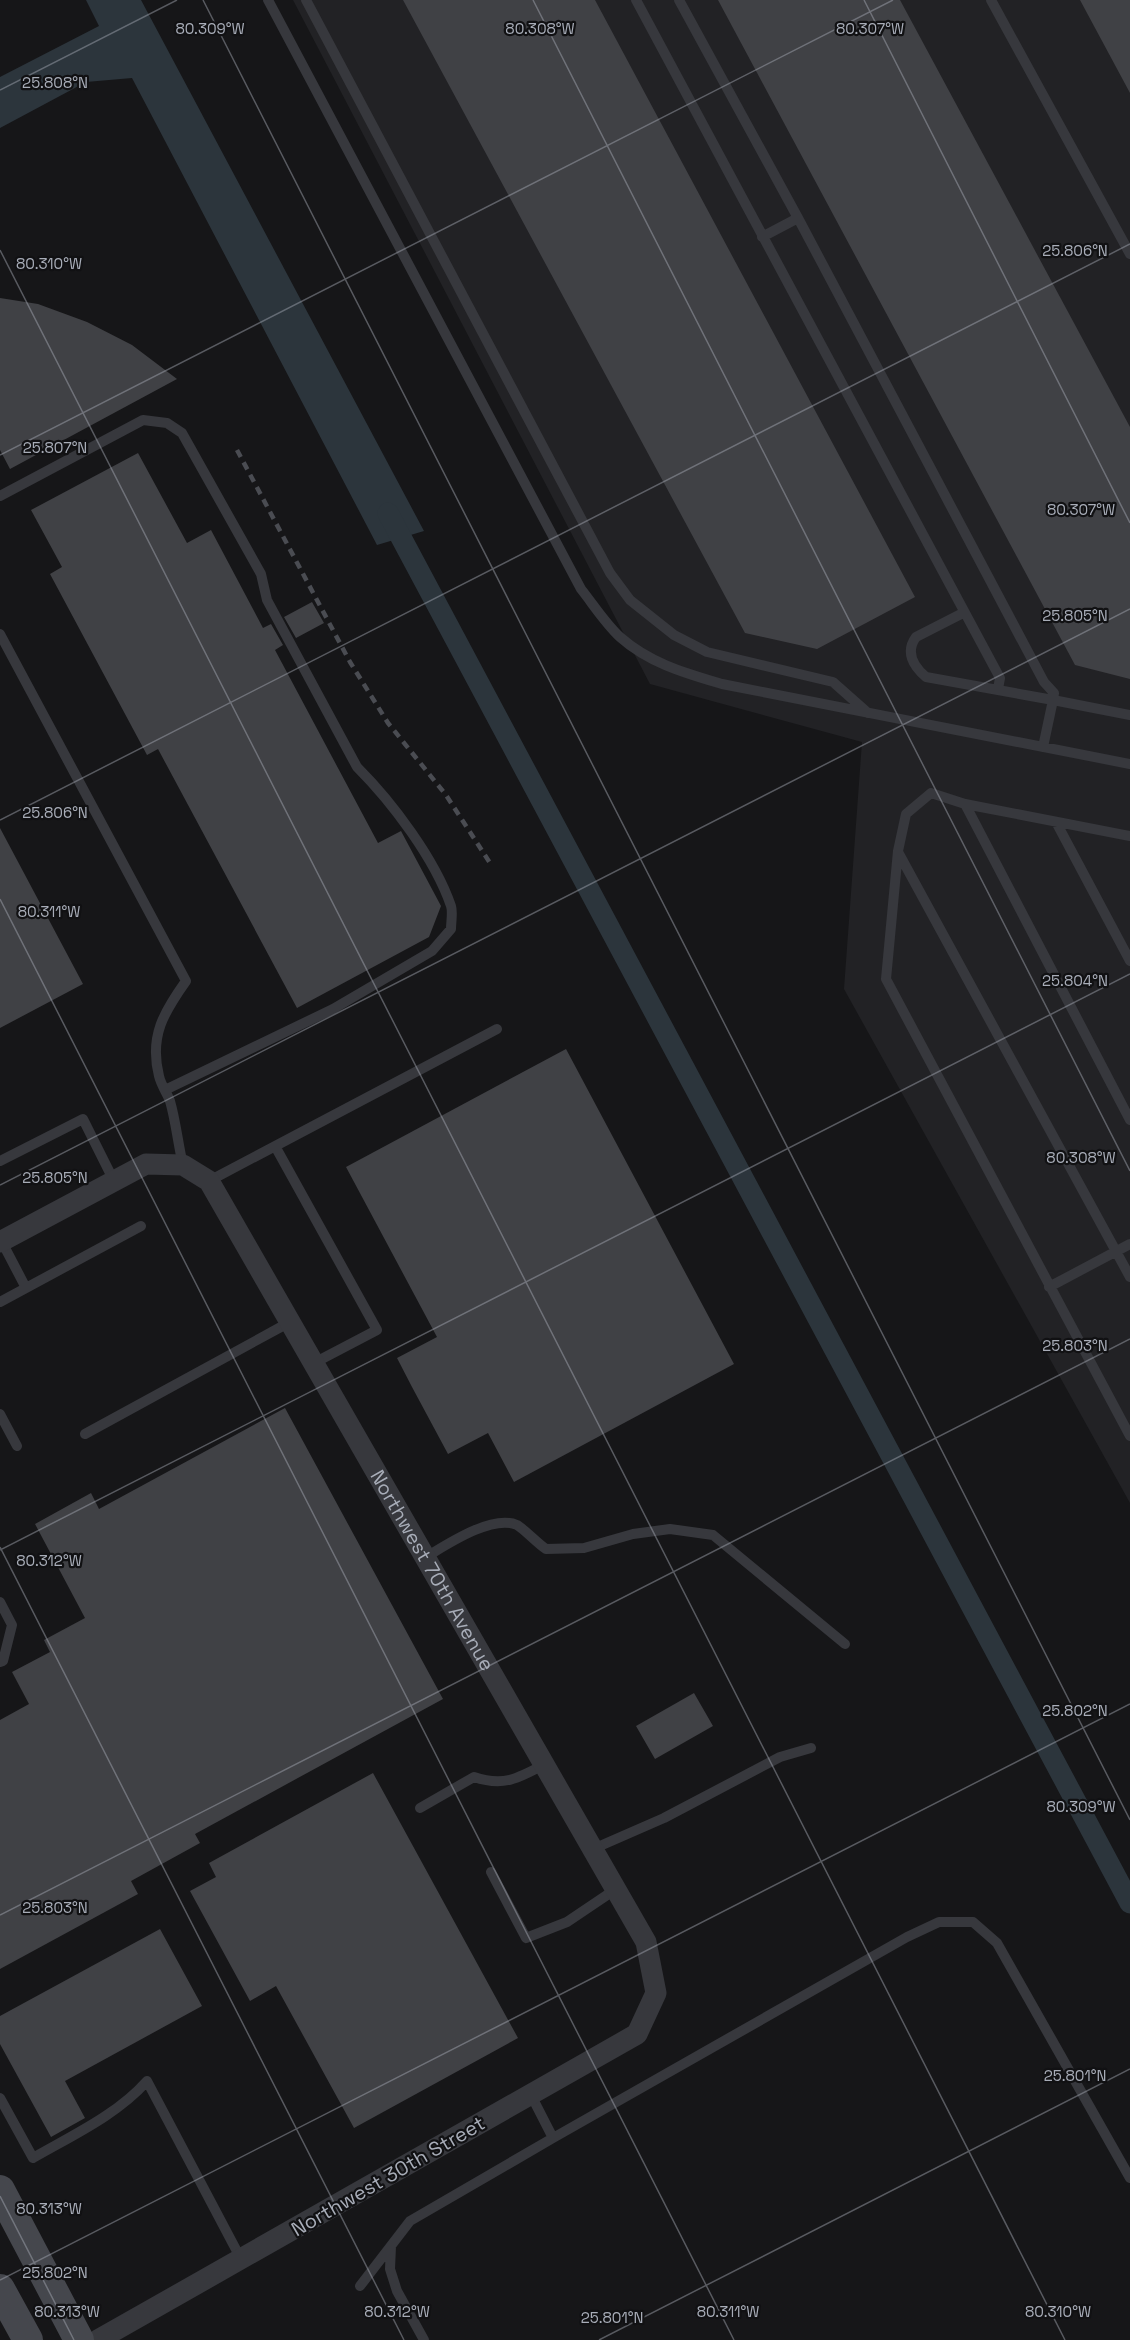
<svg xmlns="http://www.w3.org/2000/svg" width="1130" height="2340" font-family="'Space Grotesk',sans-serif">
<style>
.built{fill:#222225}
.water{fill:#2c353c}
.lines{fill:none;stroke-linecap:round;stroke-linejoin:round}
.canal{stroke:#2c353c;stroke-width:21}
.building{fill:#404145}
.service{stroke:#37383d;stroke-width:10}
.minor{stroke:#37383d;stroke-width:21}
.secondary{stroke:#45474d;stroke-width:30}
.rail{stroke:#4a4c52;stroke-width:4.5;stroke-dasharray:8 6;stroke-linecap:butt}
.ticks{fill:none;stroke:#a8adb8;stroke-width:1.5;stroke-opacity:0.45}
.labels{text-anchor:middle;stroke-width:4.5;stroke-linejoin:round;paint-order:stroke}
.street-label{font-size:20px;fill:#a8adb8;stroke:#111113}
.ticks-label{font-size:15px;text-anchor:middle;fill:#a8adb8;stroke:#111113;stroke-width:4.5;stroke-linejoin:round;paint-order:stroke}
</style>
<rect width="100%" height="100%" fill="#161618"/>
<!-- built -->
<path class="built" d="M293,0H1130V1503L844,989L862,742L650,684Z"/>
<!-- water -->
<path class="water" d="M86,0H141L424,531L377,545L132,78L86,82L0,128V77L99,26Z"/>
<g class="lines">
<!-- canal -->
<path class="canal" d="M388,513L1130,1903"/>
</g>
<!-- building -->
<path class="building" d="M403,0H595L915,597L817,649L745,633Z
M718,0H900L1130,427V679L1075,665Z
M1080,0H1130V93Z
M0,298L38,304L87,322L132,345L177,379L10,469L0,450Z
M138,453L187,543L211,530L263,628L271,624L283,645L275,650L378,843L401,831L441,906L429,937L297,1008L158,749L147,755L50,574L62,567L31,510Z
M312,602L324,623L296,638L284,617Z
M0,828L83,984L0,1028Z
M566,1049L734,1364L514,1482L488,1433L448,1454L412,1387L397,1358L437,1337L346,1167Z
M285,1408L443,1699L195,1834L200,1843L131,1881L138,1894L0,1969V1720L29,1704L12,1672L50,1652L44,1640L85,1618L35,1524L91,1493L99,1509Z
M694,1693L713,1726L655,1759L636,1726Z
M373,1773L518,2038L354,2128L276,1986L250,2001L190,1891L216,1877L209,1863Z
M160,1929L202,2006L65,2081L85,2118L51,2137L0,2044V2016Z"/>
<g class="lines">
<!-- service -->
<path class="service" d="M268,0L581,589C593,604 605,623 620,637C649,663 685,673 722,684L1130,764
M306,0L610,573L630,600L674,635L707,652L833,682L868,713
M636,0L1000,678L998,689
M679,0L798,218L1044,682L1054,693L1053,700L1130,715
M991,0L1130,254
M762,237L798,218
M0,496L143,420L167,423L182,433L261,574L267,600L357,767C392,802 435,859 451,906C453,912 451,922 451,929L432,951L333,1009L165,1090
M963,613L916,637C905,652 913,666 926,677L1053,700L1043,747
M0,634L186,981C164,1012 149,1036 159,1076C161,1085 167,1093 170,1101C176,1122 178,1144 183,1165
M965,804L1130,1120
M1056,822L1130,961
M1130,836L965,804L931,793L906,814L898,851L886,979L1130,1436
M898,852L1130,1277
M275,1146L377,1330L314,1363
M0,1161L83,1119L114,1181
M209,1181L497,1029
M2,1242L26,1288
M1049,1287L1130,1244
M0,1302L141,1226
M0,1414L17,1446
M85,1434L290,1322
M426,1557C446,1545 492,1514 517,1525C523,1528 538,1544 546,1549L584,1548L633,1534L670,1529L713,1535L845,1644
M0,1602L12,1625L3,1661L0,1662
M420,1808L474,1777C504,1787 519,1778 545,1764
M593,1849L664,1818L780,1757L811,1748
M491,1872L526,1938L567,1922L616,1889
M0,2098L33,2158C71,2136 117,2115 147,2081L241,2259
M553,2138L907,1937L939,1922H973L997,1943L1130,2178
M391,2246L390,2269L397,2291L424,2340
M360,2286L410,2221L553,2138L531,2095"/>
<!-- minor -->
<path class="minor" id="s1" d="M0,1242L146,1164L183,1165L209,1181L646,1942L656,1993L637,2034L98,2340"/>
<!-- secondary -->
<path class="secondary" d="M0,2190L79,2340
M0,2289L28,2340"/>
<!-- rail -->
<path class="rail" d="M237,450L350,662L388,723L446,795L492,866"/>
</g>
<!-- ticks -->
<path class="ticks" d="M203,0L1130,1820M533,0L1130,1171M864,0L1130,523M0,90L177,0M0,250L1065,2340M0,455L893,0M0,820L1130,244M0,899L734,2340M0,1185L1130,609M0,1547L404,2340M0,1550L1130,974M0,1915L1130,1339M0,2196L74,2340M0,2280L1130,1704M599,2340L1130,2069"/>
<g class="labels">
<!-- street labels -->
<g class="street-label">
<text dy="7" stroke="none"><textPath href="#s1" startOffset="682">Northwest 70th Avenue</textPath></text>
<text transform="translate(388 2176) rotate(-30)" y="7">Northwest 30th Street</text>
</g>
</g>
<g class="ticks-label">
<text x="210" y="34">80.309°W</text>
<text x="540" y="34">80.308°W</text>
<text x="870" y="34">80.307°W</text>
<text x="55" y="88">25.808°N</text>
<text x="1075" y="256">25.806°N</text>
<text x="49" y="269">80.310°W</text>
<text x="55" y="453">25.807°N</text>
<text x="1081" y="515">80.307°W</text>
<text x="1075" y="621">25.805°N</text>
<text x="55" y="818">25.806°N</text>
<text x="49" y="917">80.311°W</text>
<text x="1075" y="986">25.804°N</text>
<text x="1081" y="1163">80.308°W</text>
<text x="55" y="1183">25.805°N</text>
<text x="1075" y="1351">25.803°N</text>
<text x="49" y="1566">80.312°W</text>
<text x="1075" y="1716">25.802°N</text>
<text x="1081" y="1812">80.309°W</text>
<text x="55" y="1913">25.803°N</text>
<text x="1075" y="2081">25.801°N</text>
<text x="49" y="2214">80.313°W</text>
<text x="55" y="2278">25.802°N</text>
<text x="67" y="2317">80.313°W</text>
<text x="397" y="2317">80.312°W</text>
<text x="728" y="2317">80.311°W</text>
<text x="1058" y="2317">80.310°W</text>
<text x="612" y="2323">25.801°N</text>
</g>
</svg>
